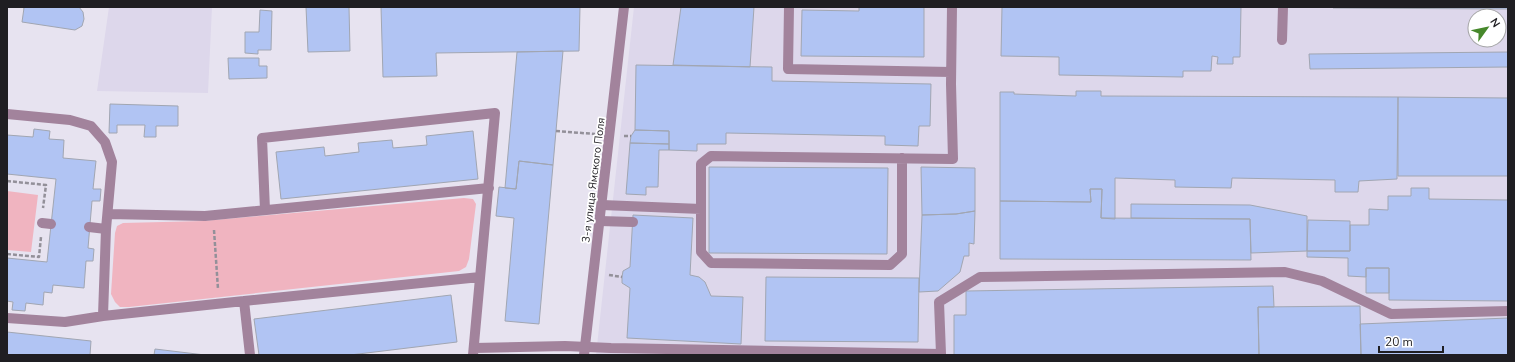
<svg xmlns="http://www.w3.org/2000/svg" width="1515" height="362" font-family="'Nunito Sans',sans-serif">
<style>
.built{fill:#ddd7eb;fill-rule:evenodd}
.green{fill:#f0b4c0}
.building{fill:#b1c4f3;stroke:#a1a6b2}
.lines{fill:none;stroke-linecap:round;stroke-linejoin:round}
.path{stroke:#939099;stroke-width:2.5;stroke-dasharray:4 2;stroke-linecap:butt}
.service{stroke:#a2839c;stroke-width:10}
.minor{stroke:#a2839c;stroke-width:10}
.labels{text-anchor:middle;stroke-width:3.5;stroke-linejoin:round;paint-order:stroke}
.street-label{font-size:11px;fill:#1f1e22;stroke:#fff}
</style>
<rect width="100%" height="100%" fill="#e7e3f0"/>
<!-- built -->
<path class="built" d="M109,7H212L208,93L97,91Z
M634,7H1508V355H596ZM1475,16H1499V40H1475Z"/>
<!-- green -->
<path class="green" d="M7,191L38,195L31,252L7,250Z
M464,198L473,199L476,204L469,259L466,267L459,271L129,307H120L115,302L111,294L115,233L117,226L123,223L203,221Z"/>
<!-- building -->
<path class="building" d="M21,7H79L83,12L84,19L82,26L75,30L22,22L24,8Z
M306,7H349L350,51L308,52Z
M381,7H580L579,51L436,53L437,76L383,77Z
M681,7H754L750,67L673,65Z
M859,7H924V57L801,56L802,10L859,11Z
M1002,7H1241L1240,57H1233V64H1217L1218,57L1212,56L1211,71H1183V77L1059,75V57L1001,56Z
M1333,7H1508V9L1333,8Z
M260,10L272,11L271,50H258V54L245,53V32H259Z
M563,51L553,165L519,161L516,189L505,188L517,52Z
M1508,52V67L1310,69L1309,54Z
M228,58H259V66H267V78L229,79Z
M636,65L772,67V81L931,84L930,126H919L918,146L885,145V136L726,133V144H697V151L669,150V131L635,130Z
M1076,91H1101V96L1398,97L1397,179L1359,181L1358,192H1335V180L1232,178L1231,188L1175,187V180L1115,178V219L1101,218L1102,189H1090L1091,202L1000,201V92H1014V94L1076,96Z
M1398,97L1508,98V176H1398Z
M110,104L178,106V126H156V137H144L145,125H117V133H109Z
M34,129L50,131L49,139L64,140L63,158L96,161L93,189H101L100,201H92L88,248L94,249L93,261H86L84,288L53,285L52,293L44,292L43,305L26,303L25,311L12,310L13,302L7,301V258L47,262L56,179L7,174V135L33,137Z
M635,130L669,131V144L630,143L631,136Z
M473,131L478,179L281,199L276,152L324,147L325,156L359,152L358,143L392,140L393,148L427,145L426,136Z
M630,143L669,144V150H659L658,187H646V195L626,194Z
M519,161L553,165L539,324L505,321L514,218L496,216L499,187L516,189Z
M709,167L888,168L887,254L709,253Z
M921,167L975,168V211L956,214L922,215Z
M1411,188H1429V199L1508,200V301L1389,300V268H1366V277L1348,276V258L1307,257V251H1350V225H1369V209L1388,210V196H1411Z
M1090,189H1102L1101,218L1250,219L1251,260L1000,259V201L1091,202Z
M1131,204L1250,205L1307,216V251L1251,253L1250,219L1131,218Z
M975,211L974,244L969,243V256H964L960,272L938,291L919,292L922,215L956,214Z
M633,215L693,218L690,275L699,277L705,282L711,296L743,297L741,344L627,338L630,288L622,283V277L623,271L630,267Z
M1308,220L1350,221V251H1307Z
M1366,268H1389V293H1366Z
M766,277L919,278L918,342L765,341Z
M1273,286L1274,307H1258L1259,355H954V315H966V291Z
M451,295L457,342L350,355H259L254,319Z
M1360,306L1361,355H1259L1258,307Z
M1508,318V355H1361L1360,324Z
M7,332L91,341L90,355H7Z
M155,349L205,355H154Z"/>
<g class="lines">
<!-- path -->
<path class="path" d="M556,131L595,134
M624,136H631
M7,181L46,185L43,208
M214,230L218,289
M7,254L39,257L41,237
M609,275L622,277"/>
<!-- service -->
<path class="service" d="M789,7L788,69L951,72
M1282,40L1283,7
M7,114L70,120L91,126L105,142L112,162L106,229L103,316L244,301
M902,158V254L890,265L711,263L701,252V164L711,156L953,159L951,84L952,7
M602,205L701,209
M265,210L262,138L495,113L473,355
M108,214L205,216L489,188
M600,221L633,222
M42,223L51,224
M89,227L106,229
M7,318L65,322L103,316
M474,348L565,346L611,348L941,354V355
M941,354L939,302L980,277L1285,272L1322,281L1391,314L1508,311
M250,355L244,301L480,277"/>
<!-- minor -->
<path class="minor" d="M584,355L624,7"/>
</g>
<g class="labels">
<!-- street labels -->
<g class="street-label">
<text transform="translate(593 180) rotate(-83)" y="4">3-я улица Ямского Поля</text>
</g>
</g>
<!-- border -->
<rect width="1515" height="362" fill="none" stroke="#1f1e22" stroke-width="16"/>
<!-- north arrow -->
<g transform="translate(1487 28) rotate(57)"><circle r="19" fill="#ffffff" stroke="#a5a5a7"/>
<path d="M0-3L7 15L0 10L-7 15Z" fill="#46882b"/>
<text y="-6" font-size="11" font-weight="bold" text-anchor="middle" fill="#1f1e22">N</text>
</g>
<!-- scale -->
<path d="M1379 346v6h64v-6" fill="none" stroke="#1f1e22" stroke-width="2"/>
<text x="1385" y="346" font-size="12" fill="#1f1e22" stroke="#ffffff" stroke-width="3" paint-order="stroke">20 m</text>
</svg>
